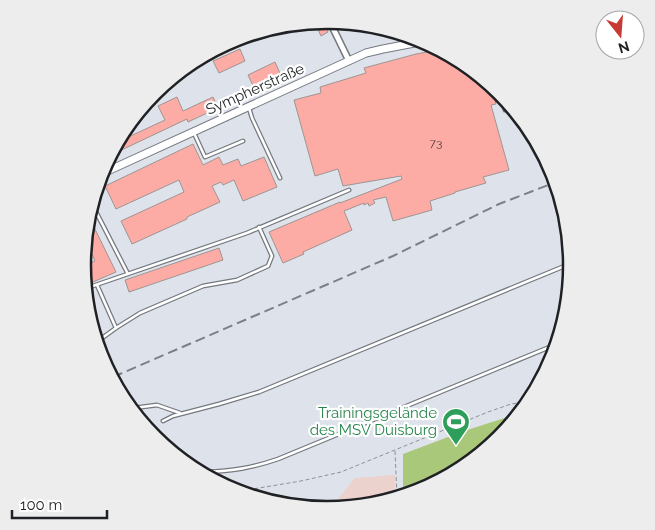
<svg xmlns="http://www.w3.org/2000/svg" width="655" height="530" font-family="Raleway,sans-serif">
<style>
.education{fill:#ecd2cd}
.green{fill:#a9c87a}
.building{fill:#fdaca5;stroke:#9e9493}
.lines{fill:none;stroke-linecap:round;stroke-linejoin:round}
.lane-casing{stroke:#757980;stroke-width:5}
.street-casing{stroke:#757980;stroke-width:8}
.secondary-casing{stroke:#757980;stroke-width:9}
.path{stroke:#8d9197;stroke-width:1;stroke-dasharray:4 2.5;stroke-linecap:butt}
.lane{stroke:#fff;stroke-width:2.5}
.street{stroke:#fff;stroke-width:5}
.secondary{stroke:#fff;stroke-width:7}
.rail{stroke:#7c8085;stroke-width:2;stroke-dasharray:10 5;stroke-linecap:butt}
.labels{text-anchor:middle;stroke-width:4.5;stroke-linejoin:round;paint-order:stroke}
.number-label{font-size:12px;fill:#564444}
.street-label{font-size:15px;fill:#1f2124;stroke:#fff}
.leisure-label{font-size:15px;fill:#27864d;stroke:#fff;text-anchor:end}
.rim{fill:none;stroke:#1f2124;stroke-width:2.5}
</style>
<rect width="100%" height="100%" fill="#dee3eb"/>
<!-- education -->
<path class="education" d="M395,475V497L327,510L308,506L334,504L355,478Z"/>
<!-- green -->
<path class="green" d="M517,414L501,438L421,491L403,495V454L464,431Z"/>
<!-- building -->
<path class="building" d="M323,21L328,32L321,36L315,23Z
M240,49L245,61L219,73L213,61Z
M438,50L484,80L486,89L491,87L496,104L491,105L509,170L483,177L486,183L455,192V193L430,201L432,210L393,221L386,197L373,200L375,203L369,206L368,203L364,205V203L344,211L352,230L303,252L304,254L283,263L269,232L340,202V203L402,179L401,176L343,186L338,169L315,176L294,100L321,93L320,87L366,73L364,68L416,54Z
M275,62L282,78L255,90L248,75Z
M177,97L183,111L213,97L218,108L188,122L187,119L113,154L122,140L165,120L158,106Z
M193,144L203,165L219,157L223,165L238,159L241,166L264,157L277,187L243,201L234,180L223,185L221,182L212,186L220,202L187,217V219L132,244L121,221L184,192L179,180L116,209L105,186Z
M91,221L116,272L86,285L83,266L95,261L87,243Z
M219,248L223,260L129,292L125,280Z"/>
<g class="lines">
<defs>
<path id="lane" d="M500,91L505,110
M249,108L252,118L280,178
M194,133L205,157L243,141
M94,208L128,274
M97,285L116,328L98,341
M87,288L247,233L349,190
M116,328L140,313L203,286L237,280L268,266L272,256L259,227
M134,408L157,405L180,413
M163,421L173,416L219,404L259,392L572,263
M205,472C232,471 252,468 278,459L557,344"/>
<path id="street" d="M329,20L349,61"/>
<path id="secondary" d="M101,174L366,53L383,49L425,41"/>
</defs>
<!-- lane casing -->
<use href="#lane" class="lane-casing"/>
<!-- street casing -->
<use href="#street" class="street-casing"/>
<!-- secondary casing -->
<use href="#secondary" class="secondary-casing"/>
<!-- path -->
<path class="path" d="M395,451L397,496
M235,492L301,481L341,472L488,412L511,404L525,402"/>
<!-- lane -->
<use href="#lane" class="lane"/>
<!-- street -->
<use href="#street" class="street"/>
<!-- secondary -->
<use href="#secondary" class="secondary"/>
<!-- rail -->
<path class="rail" d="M113,377L393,256L499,204L556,182"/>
</g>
<!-- icons -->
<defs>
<symbol id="stadium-pin" viewBox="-11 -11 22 30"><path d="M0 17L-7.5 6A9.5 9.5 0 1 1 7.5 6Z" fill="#2e9e5b" stroke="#fff"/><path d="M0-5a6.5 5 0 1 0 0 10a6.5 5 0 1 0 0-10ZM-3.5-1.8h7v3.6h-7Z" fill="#fff"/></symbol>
</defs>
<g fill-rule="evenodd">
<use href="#stadium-pin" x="440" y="406" width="32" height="43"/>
</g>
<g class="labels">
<!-- number labels -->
<g class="number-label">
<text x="436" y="147">73</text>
</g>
<!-- street labels -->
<g class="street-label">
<text transform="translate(255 89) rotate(-24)" y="5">Sympherstraße</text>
</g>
<!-- leisure labels -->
<g class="leisure-label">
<text x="437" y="418">Trainingsgelände<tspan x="437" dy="17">des MSV Duisburg</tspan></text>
</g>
</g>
<!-- crop -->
<path d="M0 0H655V530H0ZM91 265a236 236 0 1 1 472 0a236 236 0 1 1-472 0Z" fill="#ededed" fill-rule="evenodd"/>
<path class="rim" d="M91 265a236 236 0 1 1 472 0a236 236 0 1 1-472 0Z"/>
<!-- north arrow -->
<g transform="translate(620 35) rotate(163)"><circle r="24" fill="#ffffff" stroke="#a5a6a7"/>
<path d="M0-4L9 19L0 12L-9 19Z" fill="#c83a34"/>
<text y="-8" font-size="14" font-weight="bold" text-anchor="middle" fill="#1f2124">N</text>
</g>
<!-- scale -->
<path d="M12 510v8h95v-8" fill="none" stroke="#1f2124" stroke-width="2.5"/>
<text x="20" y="510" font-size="15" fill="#1f2124" stroke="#ffffff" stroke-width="4" paint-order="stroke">100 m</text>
</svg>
